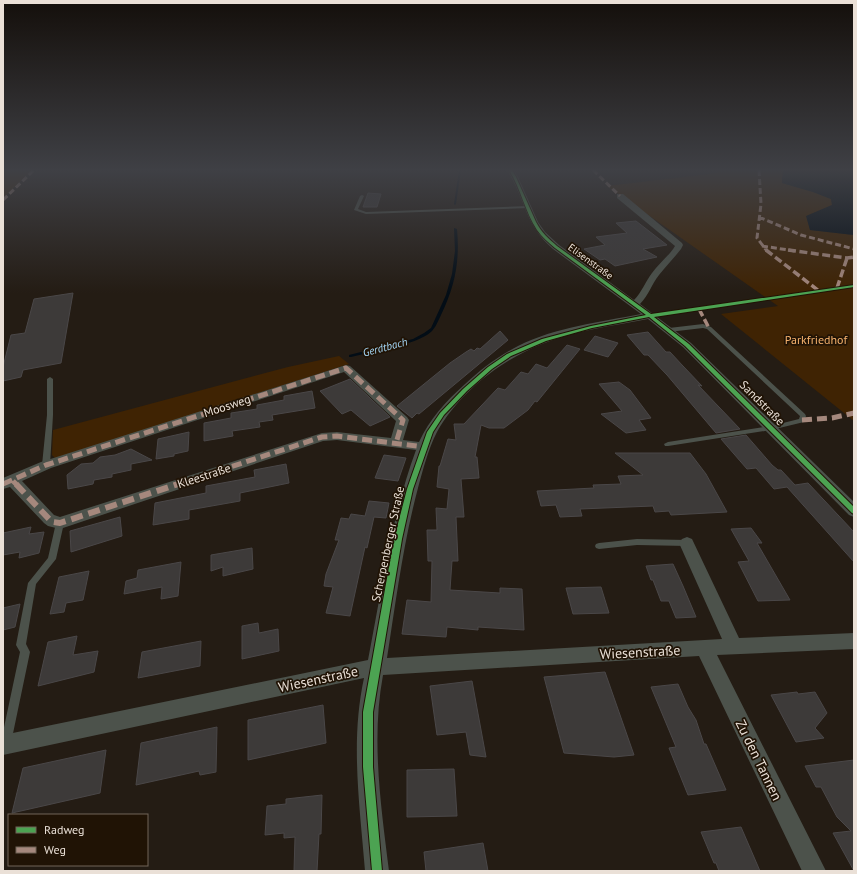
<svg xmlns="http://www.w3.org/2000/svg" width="857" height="874" font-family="'PT Sans',sans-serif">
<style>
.green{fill:#3f2303}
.water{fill:#030d16}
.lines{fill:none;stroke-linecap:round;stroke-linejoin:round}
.stream{fill:#030d16;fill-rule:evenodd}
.building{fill:#3d3a39;stroke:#4a4748}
.service{fill:#4c524b;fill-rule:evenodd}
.minor{fill:#4c524b;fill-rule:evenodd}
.quiet-far3{stroke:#a5887d;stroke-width:3;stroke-dasharray:6 3;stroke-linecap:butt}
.quiet-far2{stroke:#a5887d;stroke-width:3.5;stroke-dasharray:8 3.5;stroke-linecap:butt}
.quiet-far1{stroke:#a5887d;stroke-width:5;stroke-dasharray:10 5;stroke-linecap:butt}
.quiet{stroke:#a5887d;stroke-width:6;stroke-dasharray:12 6;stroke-linecap:butt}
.cycleway-casing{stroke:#201305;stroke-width:2}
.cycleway{fill:#4ca352;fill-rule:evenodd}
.labels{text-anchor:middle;stroke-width:3.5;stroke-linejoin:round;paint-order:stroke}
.far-street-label{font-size:10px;fill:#eae0d7;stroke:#201305}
.far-water-label{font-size:11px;font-style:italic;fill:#a6d9fa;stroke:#201305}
.park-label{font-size:12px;fill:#f6b26d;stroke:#201305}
.street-label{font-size:12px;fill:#eae0d7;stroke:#201305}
.near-street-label{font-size:14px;fill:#eae0d7;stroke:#201305}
</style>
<rect width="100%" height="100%" fill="#241c14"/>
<!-- green -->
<path class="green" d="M3,170H32L3,198Z
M718,170H783L782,183L813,192L831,199L832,205L807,216L810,230L854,235V421L721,314L778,306L607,186L718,173Z
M339,356L349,364L61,457L55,458L52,455L53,430L288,367Z"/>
<!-- water -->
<path class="water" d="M783,170H854V235L810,230L806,216L832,205L831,199L813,192L782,183Z"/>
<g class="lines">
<!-- stream -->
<path class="stream" d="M459,170H461L456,204L455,205L454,204Z
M454,228L457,229C460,261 455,286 441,315C437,323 435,330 427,335C417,341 405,344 393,347C379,350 365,354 351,357H349V355L413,339L424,333L431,328L446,295L452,274L455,251Z"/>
</g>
<!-- building -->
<path class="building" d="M368,193L381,194L377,207H363Z
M636,221L667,245L643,249L657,257L615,266L605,259L600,260L584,249L605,245L596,237L627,233L616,223Z
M73,293L61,363L23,370L21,377L3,381V367L11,335L25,333L34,299Z
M500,331L508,340L419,414L417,413L412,418L397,406L450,363L466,352L471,349L474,351L477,348L480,349Z
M648,332L666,352H670L683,366L702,386L698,385L740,429L716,433L667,375L648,355H644L627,335Z
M595,336L618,343L608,357L584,350Z
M567,345L580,349L537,402L535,401L528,410L504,428H489L481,425L475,457H477L479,478L461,479L464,517H456L458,561H452L450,590L500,593V588L522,589L524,630L478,627V630L447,627L446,637L402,634L407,600L431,602L432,561H428L427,530H437L436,508L447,509L449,489L437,487L439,466H440L448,439L456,440L454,424H464L498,388L505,390L521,372L528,374L536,364L547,368Z
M350,379L390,417L370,426L351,410L342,414L320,391Z
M619,382L630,390L651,418L639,420L646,430L626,433L601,414L622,411L599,384Z
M312,391L315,408L272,415L273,420L259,422L260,427L232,431L233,436L204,441V423L231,418V413L257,409V405L284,400V396Z
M189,432L188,451L174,454V456L156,459L158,439Z
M746,435L772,465L778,470H781L795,485L808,483L854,532V562L787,487L774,489L756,468L747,469L721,439Z
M131,449L152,460L131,464V470L112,474V477L94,480L93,484L68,489L67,475L81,464L93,463L100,457L115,455Z
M615,453H690L706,474L727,512L671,515L669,511L655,512L653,506L580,509L582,516L560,517L556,505L541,506L537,491L594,488L593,485L621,484L618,476L643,475Z
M384,455L406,458L398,481L375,478Z
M286,464L289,483L240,493V501L189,510V519L153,525L155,503L206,493V486L255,477L254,470Z
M369,501L389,503L386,518L374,517L367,548L365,547L350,616L326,613L333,587L324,586L326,574L339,540H335L341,518L349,519L351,514L365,516Z
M120,517L122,536L71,552L70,531Z
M31,527L29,534L44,532L39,553L19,558L20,552L3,555V533Z
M751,528L762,543H757L790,600L758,601L738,562L749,561L731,529Z
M252,548L253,569L223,576V567L211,571V555Z
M181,562L178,596L161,599L162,587L124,594L126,581L137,578L138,570Z
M673,564L683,586L696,617L676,618L669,601H661L653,580H651L646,566Z
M89,571L83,600L66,603L64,612L50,614L59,577Z
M601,587L609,613L573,614L566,588Z
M20,604L15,627L3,630V608Z
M258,623L259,633L278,629L279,651L242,659V626Z
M77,636L73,655L98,651L94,672L38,686L48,642Z
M201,641L200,666L138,678L142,652Z
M605,672L634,755L614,757L564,753L544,677Z
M472,681L486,757L470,755L466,732L437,735L430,686Z
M678,684L688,707L696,720L704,744H706L726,790L688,795L669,748L676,747L651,687Z
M797,692L798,694L815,692L827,713L815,728L824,738L796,742L771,695Z
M323,705L326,743L248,760V720Z
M217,727L216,772L200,775L199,771L136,785L141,743Z
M106,750L100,793L12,813L23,768Z
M854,760V871L833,833L851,831L837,817L821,787H816L805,766Z
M454,769L457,816L407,817V770Z
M322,795L321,834H319L317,871H294L295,837L284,838V833L265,835L267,806L286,804V799Z
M741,827L760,871H719L716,863H714L701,832Z
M483,843L488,871H426L424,852Z"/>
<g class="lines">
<!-- service -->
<path class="service" d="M362,195L364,196L358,209L366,212L528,206L530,207L528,208L366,214L354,210L360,196Z
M703,324L711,327L805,414L806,416L804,422L771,430L668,446H665L664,444L668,442L771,426L799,419L800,416L707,329L703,328L669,332L666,330L669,328Z
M50,377L53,379V415L50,465L46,468L42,465L47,415V379Z
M60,520L63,521L64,523L56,559L36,584L26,644L30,652L11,743L10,747L6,748L3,747V732L20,652L16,645L28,583L48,558L56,523L57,521Z
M637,539L687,540L690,541L691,543L690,545L687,546L637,545L599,549L596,548L595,546L596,544L599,543Z"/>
<!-- minor -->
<path class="minor" d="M507,170H514L518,177L538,222L545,232L559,245L634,300C642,292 645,282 652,273C659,263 669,256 675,246L617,198V194H623L682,243L683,245L681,249C674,258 666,266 659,275C651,285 649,295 640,304L691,343L854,502V517L849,515L683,347L648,319C612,326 576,330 542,344C501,360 459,393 437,432C428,449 423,470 418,488C403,544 396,601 387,658L722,639L679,543L682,539L687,537L692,539L739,638L854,633V649L717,655L826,871H802L699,656L383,675C371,740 381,806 389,871H365C360,807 350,742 364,678L3,755V735L368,660C382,589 391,518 416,450L337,440L323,441L60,529L48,526L44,523L10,487L3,489V478L41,462L346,365L350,366L407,417L409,420L403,440L419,442C429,420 446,401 464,385C480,370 498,356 518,346C556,327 600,322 641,314L553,249C524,224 526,200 507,170ZM344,372L396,421L391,438L337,432L322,433L60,517L54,515L22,481L51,468Z"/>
<!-- quiet-far3 -->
<path class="quiet-far3" d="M593,170L620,196
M759,170L761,204L757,238L767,251
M3,200L34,170
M759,217L801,235L854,249
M762,246L795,251"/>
<!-- quiet-far2 -->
<path class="quiet-far2" d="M766,250L819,291
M788,250L847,258L854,257
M837,288L847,258
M699,309L709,328"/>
<!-- quiet-far1 -->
<path class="quiet-far1" d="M802,420L832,418L854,413
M13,481L17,485
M3,484L46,465L346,368L403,420L396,443
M175,485L322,437L337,436L424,447"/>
<!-- quiet -->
<path class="quiet" d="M16,484L49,519L53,522L60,523L178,484"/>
<defs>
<path id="cycleway" d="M509,170H512L516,177L536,222C541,232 549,239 557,246L651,314L854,285V287L654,317L689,344L854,507V514L852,513L685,346L649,317L592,328L546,341L511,356L492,369L467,391L444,415L433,432L413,489L402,539L373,712V767L382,871H372L363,767V712L394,539L407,489L427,432L440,413L463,389L488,367L507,354L542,339L591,326L646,315L555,248C548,242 542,237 537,230C525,212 521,189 509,170Z"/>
</defs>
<!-- cycleway casing -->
<use href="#cycleway" class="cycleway-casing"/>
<!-- cycleway -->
<use href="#cycleway" class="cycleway"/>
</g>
<!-- sky -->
<linearGradient id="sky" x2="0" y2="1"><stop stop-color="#140f0b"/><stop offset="0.58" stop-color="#3f4045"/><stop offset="1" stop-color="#3f4045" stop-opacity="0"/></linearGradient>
<rect width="857" height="293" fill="url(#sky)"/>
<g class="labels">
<!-- far-street labels -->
<g class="far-street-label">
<text transform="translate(591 261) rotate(36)" y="4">Elisenstraße</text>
</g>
<!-- far-water labels -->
<g class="far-water-label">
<text transform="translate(385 347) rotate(-15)" y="4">Gerdtbach</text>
</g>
<!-- park labels -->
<g class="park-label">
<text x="816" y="344">Parkfriedhof</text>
</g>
<!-- street labels -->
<g class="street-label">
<text transform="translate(762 403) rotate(45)" y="4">Sandstraße</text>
<text transform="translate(227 406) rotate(-18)" y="4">Moosweg</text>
<text transform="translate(204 476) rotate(-18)" y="4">Kleestraße</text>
<text transform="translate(388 544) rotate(-78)" y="4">Scherpenberger Straße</text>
</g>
<!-- near-street labels -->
<g class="near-street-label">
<text transform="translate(640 652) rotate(-3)" y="5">Wiesenstraße</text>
<text transform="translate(318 679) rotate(-12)" y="5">Wiesenstraße</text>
<text transform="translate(759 760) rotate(64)" y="5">Zu den Tannen</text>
</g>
</g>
<!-- border -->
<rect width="857" height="874" fill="none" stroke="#eae0d7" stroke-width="8"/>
<!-- legend -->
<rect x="8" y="814" width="140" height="52" fill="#201305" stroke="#716559"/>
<rect x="16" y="827" width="20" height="6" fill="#4ca352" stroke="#716559"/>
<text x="44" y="834" font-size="12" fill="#eae0d7">Radweg</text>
<rect x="16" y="847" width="20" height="6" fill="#a5887d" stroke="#716559"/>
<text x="44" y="854" font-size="12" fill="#eae0d7">Weg</text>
</svg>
